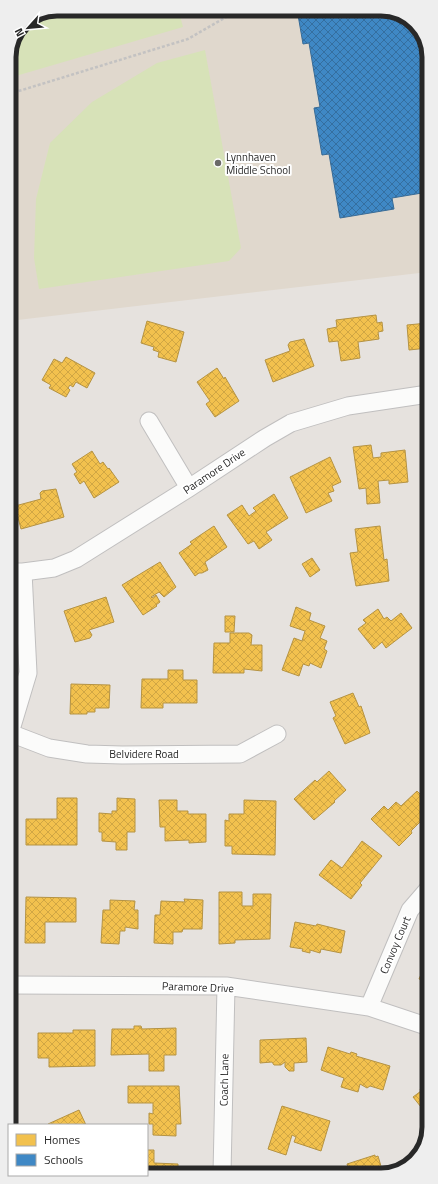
<svg xmlns="http://www.w3.org/2000/svg" width="438" height="1184" font-family="'Titillium Web',sans-serif">
<style>
.education{fill:#e0d8cd}
.pitch{fill:#d7e2b8}
.homes{fill:url(#homes-cross-hatch);stroke:#b59343}
.schools{fill:url(#schools-cross-hatch);stroke:#386b96}
.lines{fill:none;stroke-linecap:round;stroke-linejoin:round}
.minor-casing{stroke:#c0bfbf;stroke-width:19}
.path{stroke:#c3c2c2;stroke-width:2.5;stroke-dasharray:3 2;stroke-linecap:butt}
.minor{stroke:#fbfbfa;stroke-width:17}
.poi-dot{fill:#6a6968;stroke:#fff;stroke-width:1.5}
.labels{text-anchor:middle;stroke-width:4;stroke-linejoin:round;paint-order:stroke}
.poi-label{font-size:11px;fill:#282828;stroke:#fff;text-anchor:start}
.street-label{font-size:11px;fill:#282828;stroke:#fff}
.rim{fill:none;stroke:#282828;stroke-width:5}
</style>
<defs>
<pattern id="homes-cross-hatch" width="8" height="8" patternUnits="userSpaceOnUse"><rect width="8" height="8" fill="#f2c14e"/><path d="M0 0l8 8M0 8l8-8" fill="none" stroke="#d0a644"/></pattern>
<pattern id="schools-cross-hatch" width="8" height="8" patternUnits="userSpaceOnUse"><rect width="8" height="8" fill="#3f88c5"/><path d="M0 0l8 8M0 8l8-8" fill="none" stroke="#356fa0"/></pattern>
</defs>
<rect width="100%" height="100%" fill="#e6e2de"/>
<!-- education -->
<path class="education" d="M57,9H385L413,21L427,44L428,272L9,321V54L23,23Z"/>
<!-- pitch -->
<path class="pitch" d="M57,9H178L183,27L9,78V54L23,23Z
M205,50L241,248L229,261L39,289L34,258L36,199L50,143L92,102L157,63Z"/>
<!-- homes -->
<path class="homes" d="M376,315L377,323L382,322L383,331L378,332L379,339L358,342L360,358L341,361L338,341L329,342L327,329L337,327L336,320Z
M147,321L184,332L176,362L158,357L159,352L153,350L154,347L141,343Z
M428,323V348L409,350L407,325Z
M304,339L314,366L273,382L265,360L290,351L288,345L290,342Z
M66,357L95,373L87,388L76,382L73,387L70,385L68,388L70,390L66,397L49,388L51,385L42,380L54,359L62,363Z
M217,368L224,379L225,377L239,401L215,417L206,404L210,401L197,382Z
M371,445L373,458L381,457V453L405,450L408,482L389,484V480L378,481L380,503L367,504L366,488L359,489L353,447Z
M92,451L100,464L103,462L108,469L109,468L119,482L94,498L84,481L80,484L74,474L77,472L72,464Z
M330,457L341,482L332,486L334,491L328,493L332,501L306,513L290,477Z
M56,489L64,517L21,529L15,506L41,499L40,493L42,491Z
M274,494L288,518L266,532L272,540L259,549L254,541L248,544L227,515L242,505L249,516L256,511L253,508Z
M214,526L227,547L205,562L208,570L202,573H199L195,576L179,553L192,544L190,542Z
M380,526L384,560L387,559L389,581L356,586L350,553L358,552L355,529Z
M312,558L320,570L310,577L302,564Z
M160,562L176,587L164,597L159,592L151,597L152,598L156,595L160,602L156,605L157,606L143,615L122,585Z
M106,597L114,622L89,630L92,635L90,638L75,642L64,611Z
M296,607L311,613L309,620L325,626L320,638L327,641L324,649L327,651L321,668L310,663L309,666L303,664L299,676L282,670L294,638L302,641L305,631L290,626Z
M378,609L384,619L387,617L391,621L401,613L412,628L386,648L382,642L374,649L358,629L366,623L363,620Z
M225,616H235L234,632H225Z
M230,633H249L252,635L251,645H262V671L244,669V673H213L214,643H230Z
M168,670H183V680H197V703H163V708H141L142,679H168Z
M71,684L110,685L109,708H95V712H87V714H70Z
M353,693L359,707L361,706L370,733L345,744L333,718L336,716L330,702Z
M428,753V765L423,759Z
M329,771L346,790L334,801L335,802L314,820L294,799L315,780L317,782Z
M417,791L428,802L429,813L411,831L412,833L399,846L371,819L384,806L388,810L396,802L401,806Z
M57,798H77V845H26V819H57Z
M117,798L135,799V832H127V850H116V842L102,841V832H99V813L112,814V811H117Z
M159,800H177V811H188V814H206V842L189,843V840L165,841V827H160Z
M244,800L276,801L275,855L232,854V846H225V820L229,821V814H244Z
M362,841L382,856L360,883L362,885L351,899L319,875L331,860L342,868Z
M219,892H242V906H253V894H271L270,939L235,940V943L219,944Z
M26,897L76,898V922H45V943H25Z
M184,899L203,900L202,929H183L182,932H173V944L154,943L155,915H160L161,901L185,902Z
M110,900L135,901L134,910H138V929L125,927V931H120L119,944L101,943L103,910H110Z
M295,922L316,926L317,924L345,931L341,953L321,949L320,953L310,950V953L302,951L303,949L290,947Z
M429,956V983L419,979Z
M134,1026H141L142,1029L176,1028V1055H164V1071H149V1054L111,1055L112,1029H134Z
M11,1030H13L12,1064L11,1063Z
M73,1030H95V1066L49,1067V1058H38V1033H73Z
M306,1038L307,1062L294,1063V1071H289L285,1067V1062L281,1065H274L272,1062L260,1063V1040Z
M328,1047L350,1054L351,1052L357,1054L356,1056L390,1066L383,1090L370,1086L367,1088L360,1084L358,1092L341,1087L344,1078L321,1070Z
M429,1082V1109L425,1112L413,1097L421,1091L420,1089Z
M128,1086H179L181,1124H176V1136L153,1135V1124H149V1113L153,1114V1103H128Z
M282,1106L330,1121L321,1151L294,1142L296,1137L292,1135L286,1155L268,1149Z
M79,1110L86,1125H49L48,1124Z
M147,1150H154V1163L178,1164V1174H147Z
M375,1155V1157L378,1156L383,1173L350,1174L347,1164Z"/>
<!-- schools -->
<path class="schools" d="M297,9H385L413,21L427,44L428,192L392,198L394,209L340,218L329,154L322,155L314,108L320,107L309,43L303,44Z"/>
<g class="lines">
<defs>
<path id="minor" d="M149,421L189,488
M10,572H23L54,568L76,559L189,488L265,438L291,423L348,406L428,394
M10,733L49,748L87,754L122,755L240,754L277,734
M10,733L28,673L23,572
M10,985L226,986L369,1007L429,1027
M369,1007L410,910L429,888
M222,1174L226,986"/>
</defs>
<!-- minor casing -->
<use href="#minor" class="minor-casing"/>
<!-- path -->
<path class="path" d="M9,94L188,39L240,9"/>
<!-- minor -->
<use href="#minor" class="minor"/>
</g>
<!-- markers -->
<circle class="poi-dot" cx="218" cy="163" r="4"/>
<g class="labels">
<!-- poi labels -->
<g class="poi-label">
<text x="226" y="161">Lynnhaven<tspan x="226" dy="13">Middle School</tspan></text>
</g>
<!-- street labels -->
<g class="street-label">
<text transform="translate(214 471) rotate(-34)" y="4">Paramore Drive</text>
<text x="144" y="758">Belvidere Road</text>
<text transform="translate(395 945) rotate(-67)" y="4">Convoy Court</text>
<text transform="translate(198 987) rotate(2)" y="4">Paramore Drive</text>
<text transform="translate(224 1080) rotate(-89)" y="4">Coach Lane</text>
</g>
</g>
<!-- crop -->
<path d="M0 0H438V1184H0ZM57 16H381A41 41 0 0 1 422 57V1127A41 41 0 0 1 381 1168H57A41 41 0 0 1 16 1127V57A41 41 0 0 1 57 16Z" fill="#eee" fill-rule="evenodd"/>
<path class="rim" d="M57 16H381A41 41 0 0 1 422 57V1127A41 41 0 0 1 381 1168H57A41 41 0 0 1 16 1127V57A41 41 0 0 1 57 16Z"/>
<!-- legend -->
<rect x="8" y="1124" width="140" height="52" fill="#ffffff" stroke="#a9a9a9"/>
<rect x="16" y="1134" width="20" height="12" fill="#f2c14e" stroke="#a9a9a9"/>
<text x="44" y="1144" font-size="12" fill="#282828">Homes</text>
<rect x="16" y="1154" width="20" height="12" fill="#3f88c5" stroke="#a9a9a9"/>
<text x="44" y="1164" font-size="12" fill="#282828">Schools</text>
<!-- north arrow -->
<g transform="translate(28 28) rotate(243)" stroke="#ffffff" stroke-width="3" paint-order="stroke">
<path d="M0-3L7 15L0 10L-7 15Z" fill="#282828"/>
<text y="-6" font-size="11" font-weight="bold" text-anchor="middle" fill="#282828">N</text>
</g>
</svg>
